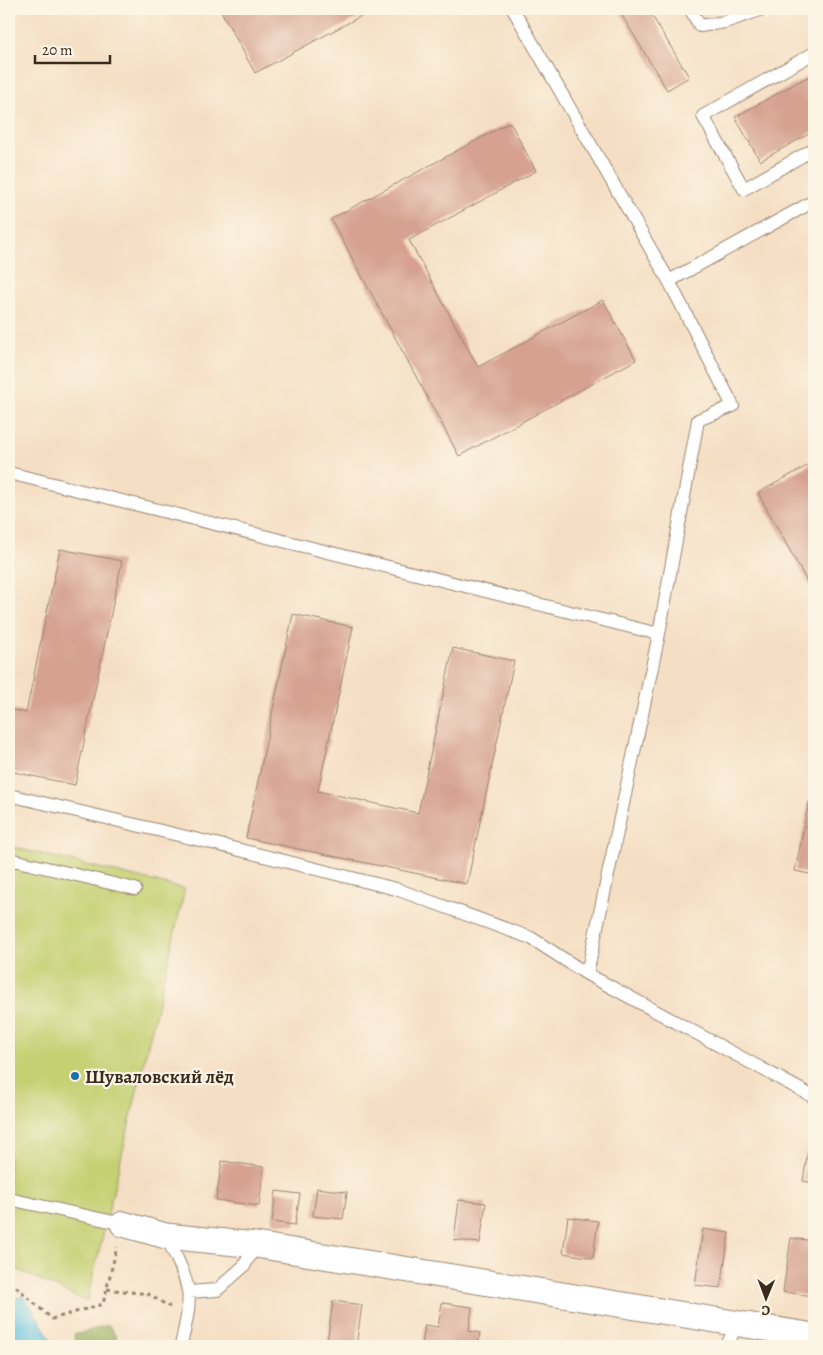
<svg xmlns="http://www.w3.org/2000/svg" width="823" height="1355" font-family="Alegreya,serif">
<style>
.green{fill:#c4d072;stroke:#807d48}
.forest{fill:#9bb264;stroke:#6b6e41}
.water{fill:#65c4e3;stroke:#507780}
.building{fill:#d6a18f}
.lines{fill:none;stroke-linecap:round;stroke-linejoin:round}
.lane-casing{stroke:#988471;stroke-width:14}
.street-casing{stroke:#988471;stroke-width:27}
.path{stroke:#988471;stroke-width:3;stroke-dasharray:4 4;stroke-linecap:butt}
.lane{stroke:#fff;stroke-width:12}
.street{stroke:#fff;stroke-width:25}
.poi-dot{fill:#1f6fb2;stroke:#fcf5e5;stroke-width:2}
.labels{text-anchor:middle;stroke-width:4.5;stroke-linejoin:round;paint-order:stroke}
.poi-label{font-size:19px;font-weight:bold;fill:#3b2a1e;stroke:#fcf5e5;text-anchor:start}
</style>
<rect width="100%" height="100%" fill="#fcf5e5"/>
<filter id="ink" filterUnits="userSpaceOnUse"><feTurbulence type="fractalNoise" baseFrequency=".02" numOctaves="2"/><feDisplacementMap in="SourceGraphic" scale="10" xChannelSelector="R" yChannelSelector="G"/><feConvolveMatrix kernelMatrix="1 2 1 2 8 2 1 2 1" color-interpolation-filters="sRGB"/></filter>
<filter id="wash" filterUnits="userSpaceOnUse"><feTurbulence type="fractalNoise" baseFrequency=".0096" numOctaves="4" result="noise"/><feDisplacementMap in="SourceGraphic" scale="20" xChannelSelector="R" yChannelSelector="G"/><feGaussianBlur stdDeviation="1.12" result="paint"/><feColorMatrix in="noise" values="0 0 0 0 0 0 0 0 0 0 0 0 0 0 0 0 0 1.4 0 .05"/><feComposite in="paint" operator="in"/></filter>
<g filter="url(#wash)">
<rect width="100%" height="100%" fill="#f5dfc4"/>
<!-- green -->
<path class="green" d="M9,846L185,889L87,1302L20,1271L9,1264Z"/>
<!-- forest -->
<path class="forest" d="M109,1325L121,1346H76L74,1335Z"/>
<!-- water -->
<path class="water" d="M24,1296L55,1346H9V1300Z"/>
<g id="blocks">
<!-- building -->
<path class="building" d="M220,9H374L255,73Z
M618,9H648L689,77L667,90Z
M811,75L814,81V131L760,161L735,117Z
M510,122L536,171L409,240L478,367L603,300L636,360L459,456L331,219Z
M814,462V594L758,493Z
M60,549L122,561L75,785L9,771V709L26,713Z
M293,614L353,627L318,791L418,813L453,648L514,661L467,884L246,838Z
M809,802L814,803V875L795,871Z
M808,1150L814,1151V1183L803,1181Z
M222,1161L264,1167L259,1206L216,1200Z
M317,1188L347,1192L343,1219L313,1216Z
M276,1191L300,1194L295,1225L272,1222Z
M459,1200L486,1203L480,1243L454,1240Z
M568,1217L598,1221L593,1258L563,1253Z
M703,1229L729,1233L721,1288L695,1285Z
M791,1238L814,1241V1296L783,1292Z
M333,1301L362,1305L356,1346L327,1342Z
M442,1303L472,1307L469,1331L480,1333L478,1346H422L425,1325L438,1327Z"/>
</g>
</g>
<g filter="url(#ink)">
<use href="#blocks" fill-opacity="0" stroke="#988471" stroke-width="1"/>
<g class="lines">
<defs>
<path id="lane" d="M513,9L669,281L733,406L698,420L659,634L587,974
M690,9L700,26L725,22L763,9
M814,53L703,116L744,189L814,149
M669,281L814,201
M9,473L659,634
M9,795L212,843L396,889L531,938L587,974L814,1097
M9,859L135,889
M9,1199L123,1224
M166,1236C174,1253 185,1272 188,1291C191,1307 184,1330 181,1346
M188,1292L217,1290L244,1266L256,1245
M727,1346L737,1323"/>
<path id="street" d="M123,1224L166,1236L256,1245L814,1336"/>
</defs>
<!-- lane casing -->
<use href="#lane" class="lane-casing"/>
<!-- street casing -->
<use href="#street" class="street-casing"/>
<!-- path -->
<path class="path" d="M9,1283L13,1284L52,1319L103,1304L117,1247
M107,1289L148,1294L170,1307"/>
<!-- lane -->
<use href="#lane" class="lane"/>
<!-- street -->
<use href="#street" class="street"/>
</g>
</g>
<!-- markers -->
<circle class="poi-dot" cx="75" cy="1076" r="5"/>
<g class="labels">
<!-- poi labels -->
<g class="poi-label">
<text x="85" y="1083">Шуваловский лёд</text>
</g>
</g>
<!-- margin -->
<rect width="823" height="1355" fill="none" stroke="#fcf5e5" stroke-width="30"/>
<!-- north arrow -->
<g transform="translate(766 1298) rotate(181)" stroke="#fcf5e5" stroke-width="4" paint-order="stroke">
<path d="M0-4L9 19L0 12L-9 19Z" fill="#3b2a1e"/>
<text y="-8" font-size="14" font-weight="bold" text-anchor="middle" fill="#3b2a1e">С</text>
</g>
<!-- scale -->
<path d="M35 55v8h75v-8" fill="none" stroke="#3b2a1e" stroke-width="2.5"/>
<text x="42" y="55" font-size="15" fill="#3b2a1e" stroke="#fcf5e5" stroke-width="4" paint-order="stroke">20 m</text>
</svg>
